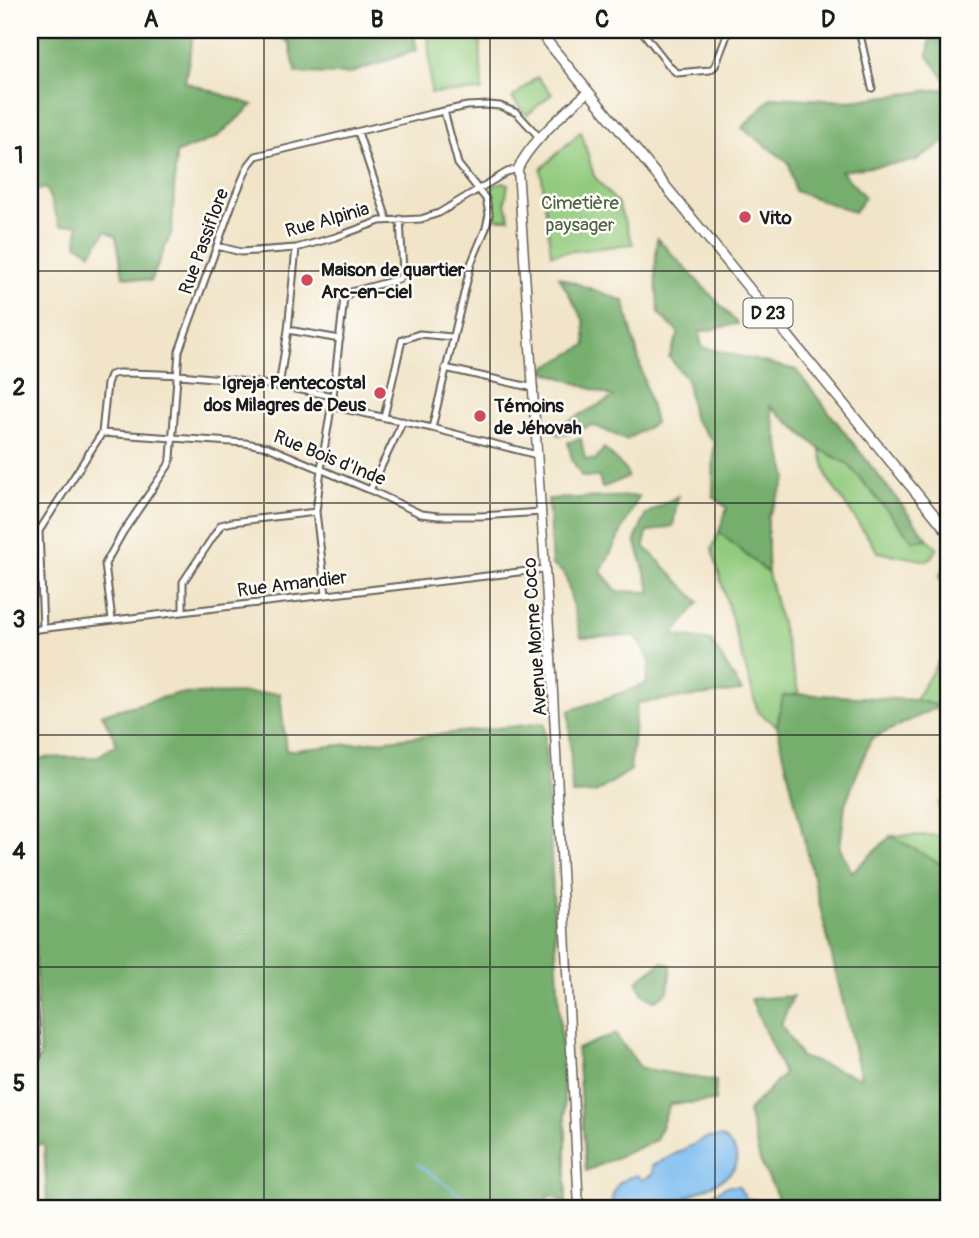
<svg xmlns="http://www.w3.org/2000/svg" width="979" height="1238" font-family="Pangolin,sans-serif">
<style>
.green{fill:#93cb7e;stroke:#58744d;stroke-width:2}
.forest{fill:#76af6d;stroke:#496644;stroke-width:2}
.water{fill:#7cbcf0;stroke:#4c6c86;stroke-width:2}
.lines{fill:none;stroke-linecap:round;stroke-linejoin:round}
.stream{stroke:#7cbcf0;stroke-width:2}
.street-casing{stroke:#676258;stroke-width:9}
.secondary-casing{stroke:#676258;stroke-width:11}
.primary-casing{stroke:#676258;stroke-width:12}
.street{stroke:#fff;stroke-width:5}
.secondary{stroke:#fff;stroke-width:8}
.primary{stroke:#fff;stroke-width:9}
.grid{fill:none;stroke:#1c1c1c;stroke-width:2;stroke-opacity:0.55}
.poi-dot{fill:#d1495b;stroke:#fdfcf7;stroke-width:2.5}
.labels{text-anchor:middle;stroke-width:5;stroke-linejoin:round;paint-order:stroke}
.shield{fill:#fdfcf7;stroke:#605f5e;stroke-width:2}
.shield-label{font-size:18px;font-weight:bold;fill:#1c1c1c}
.park-label{font-size:19px;fill:#4c6243;stroke:#fdfcf7}
.poi-label{font-size:19px;font-weight:bold;fill:#1c1c1c;stroke:#fdfcf7;text-anchor:start}
.street-label{font-size:19px;fill:#1c1c1c;stroke:#fdfcf7}
.neatline{fill:none;stroke:#1c1c1c;stroke-width:2.5}
.grid-label{font-size:23px;text-anchor:middle;font-weight:bold;fill:#1c1c1c}
</style>
<rect width="100%" height="100%" fill="#fdfcf7"/>
<filter id="ink" filterUnits="userSpaceOnUse"><feTurbulence type="fractalNoise" baseFrequency=".0143" numOctaves="2"/><feDisplacementMap in="SourceGraphic" scale="14" xChannelSelector="R" yChannelSelector="G"/><feConvolveMatrix kernelMatrix="1 2 1 2 8 2 1 2 1" color-interpolation-filters="sRGB"/></filter>
<filter id="wash" filterUnits="userSpaceOnUse"><feTurbulence type="fractalNoise" baseFrequency=".00686" numOctaves="4" result="noise"/><feDisplacementMap in="SourceGraphic" scale="28" xChannelSelector="R" yChannelSelector="G"/><feGaussianBlur stdDeviation="1.57" result="paint"/><feColorMatrix in="noise" values="0 0 0 0 0 0 0 0 0 0 0 0 0 0 0 0 0 1.4 0 .05"/><feComposite in="paint" operator="in"/></filter>
<g filter="url(#wash)">
<rect width="100%" height="100%" fill="#f1e4c8"/>
<!-- green -->
<path class="green" d="M428,30H480L482,91L431,93Z
M537,77L552,94L527,115L512,98Z
M581,131L594,176L618,204L633,244L551,254L541,169Z
M503,182L508,184L505,203L508,211L509,219H495C496,207 492,198 493,186Z
M820,449L848,464L913,541L928,539L938,548L928,561L878,552L828,479Z
M719,532L768,573L799,694L783,696L777,726L758,712L712,549Z
M947,559L949,562V593L939,577Z
M949,644V713H948L940,706L915,700Z
M939,801L949,816V869L891,836L942,835Z"/>
<!-- forest -->
<path class="forest" d="M30,30H194L185,82L253,105L216,138L176,153L172,231L151,281L123,276L116,236L106,231L91,253L77,244L78,224L60,226L46,188L30,192Z
M267,30H413L417,50L349,74L296,73L289,42Z
M931,30H949V85L928,56Z
M949,88V142L943,143L915,161L841,171L865,197L854,212L795,191L789,163L742,128L772,97L850,101Z
M657,238L738,324L699,332L702,347L796,370L928,539L913,541L848,464L820,449L770,406L787,478L768,517V573L719,532L727,508L713,496L714,442L693,418L687,380L669,357L679,333L659,314L655,272Z
M559,277L624,301L655,423L626,440L593,425L559,435L551,430L614,397L541,370L586,345L584,321Z
M581,439L585,459L595,460L604,448L625,469L628,477L602,488L599,477H582L572,460L568,442Z
M639,496L601,572L617,591L651,592L635,540L646,514L678,496L673,526L647,532L644,546L699,602L673,635L711,641L742,691L637,703L630,771L595,793L572,794L569,711L646,684L650,661L636,636L581,637L565,574L552,565L548,499Z
M280,693L286,751L544,723L566,1135V1204L550,1195L542,1208H536L528,1202L518,1208H51L47,1201L44,1144L30,1145V1060L40,1059L30,852V758L97,757L117,744L102,714L176,694Z
M799,694L915,700L940,706L871,739L845,804L840,848L852,872L891,836L949,869V1208H783L760,1161L748,1111L784,1074L751,999L793,996L781,1024L801,1057L861,1078L777,726L783,696Z
M662,962L671,965L668,992L654,1001L643,994L637,981Z
M615,1034L641,1068L716,1081L715,1101L670,1104L656,1140L586,1171L577,1049Z"/>
<!-- water -->
<path class="water" d="M722,1137C757,1166 723,1180 697,1192C686,1197 673,1206 661,1208C646,1211 627,1208 611,1208C612,1187 618,1180 637,1175L642,1180L653,1174L652,1166L706,1138Z
M727,1186H738L747,1199L757,1200L761,1208H702L701,1201Z"/>
<g class="lines">
<!-- stream -->
<path class="stream" d="M417,1164L458,1193L473,1208"/>
</g>
</g>
<g filter="url(#ink)">
<g class="lines">
<defs>
<path id="street" d="M641,30L671,68L677,73L710,70L715,66L729,30
M859,30L872,88
M645,34L656,30
M358,132L387,219
M217,246L241,252L296,248L336,237L380,221L421,219L439,213L507,172L518,169
M288,330L340,339
M445,368L534,388
M279,386L288,330L296,248
M331,406L432,428L537,455
M384,417L402,340L419,334L452,337
M432,428L471,264L486,228L489,214L486,199L458,164L444,111
M102,433L245,443L268,447L370,490L421,514L438,516H481L542,512
M370,490L403,421
M326,595L316,512L321,469L333,396L344,298L351,292L399,279L403,272L400,219
M183,612V582L221,525L232,522L316,512
M112,620L105,564L123,532L168,466L171,458L179,351L234,199L248,166L256,156L430,114L467,106L489,105L500,106L517,113L540,138
M43,628L39,531L102,433L107,384L110,375L118,373C191,373 261,382 333,396
M30,630L545,569
M30,942L38,1056L30,1057"/>
<path id="secondary" d="M579,1208L552,673L518,169C528,144 567,110 588,92"/>
<path id="primary" d="M538,30L949,533"/>
</defs>
<!-- street casing -->
<use href="#street" class="street-casing"/>
<!-- secondary casing -->
<use href="#secondary" class="secondary-casing"/>
<!-- primary casing -->
<use href="#primary" class="primary-casing"/>
<!-- street -->
<use href="#street" class="street"/>
<!-- secondary -->
<use href="#secondary" class="secondary"/>
<!-- primary -->
<use href="#primary" class="primary"/>
</g>
</g>
<!-- grid -->
<path class="grid" d="M264,30V1208M490,30V1208M715,30V1208M30,271H949M30,503H949M30,735H949M30,967H949"/>
<!-- markers -->
<g class="poi-dot">
<circle cx="745" cy="217" r="7"/>
<circle cx="307" cy="280" r="7"/>
<circle cx="380" cy="393" r="7"/>
<circle cx="480" cy="416" r="7"/>
</g>
<g class="labels">
<!-- shield labels -->
<rect class="shield" x="743.5" y="298.5" width="49" height="29" rx="5"/>
<g class="shield-label">
<text x="768" y="319">D 23</text>
</g>
<!-- park labels -->
<g class="park-label">
<text x="580" y="209">Cimetière<tspan x="580" dy="22">paysager</tspan></text>
</g>
<!-- poi labels -->
<g class="poi-label">
<text x="759" y="224">Vito</text>
<text x="321" y="276">Maison de quartier<tspan x="321" dy="22">Arc-en-ciel</tspan></text>
<text x="366" y="389" text-anchor="end">Igreja Pentecostal<tspan x="366" dy="22">dos Milagres de Deus</tspan></text>
<text x="494" y="412">Témoins<tspan x="494" dy="22">de Jéhovah</tspan></text>
</g>
<!-- street labels -->
<g class="street-label">
<text transform="translate(327 219) rotate(-16)" y="7">Rue Alpinia</text>
<text transform="translate(203 241) rotate(-70)" y="7">Rue Passiflore</text>
<text transform="translate(330 457) rotate(22)" y="7">Rue Bois d'Inde</text>
<text transform="translate(292 583) rotate(-7)" y="7">Rue Amandier</text>
<text transform="translate(534 637) rotate(-94)" y="7">Avenue Morne Coco</text>
</g>
</g>
<!-- margin -->
<rect width="979" height="1238" fill="none" stroke="#fdfcf7" stroke-width="77"/>
<rect x="38" y="38" width="902" height="1162" class="neatline"/>
<g class="grid-label">
<text x="151" y="27">A</text>
<text x="377" y="27">B</text>
<text x="602" y="27">C</text>
<text x="828" y="27">D</text>
<text x="19" y="163">1</text>
<text x="19" y="395">2</text>
<text x="19" y="627">3</text>
<text x="19" y="859">4</text>
<text x="19" y="1091">5</text>
</g>
</svg>
